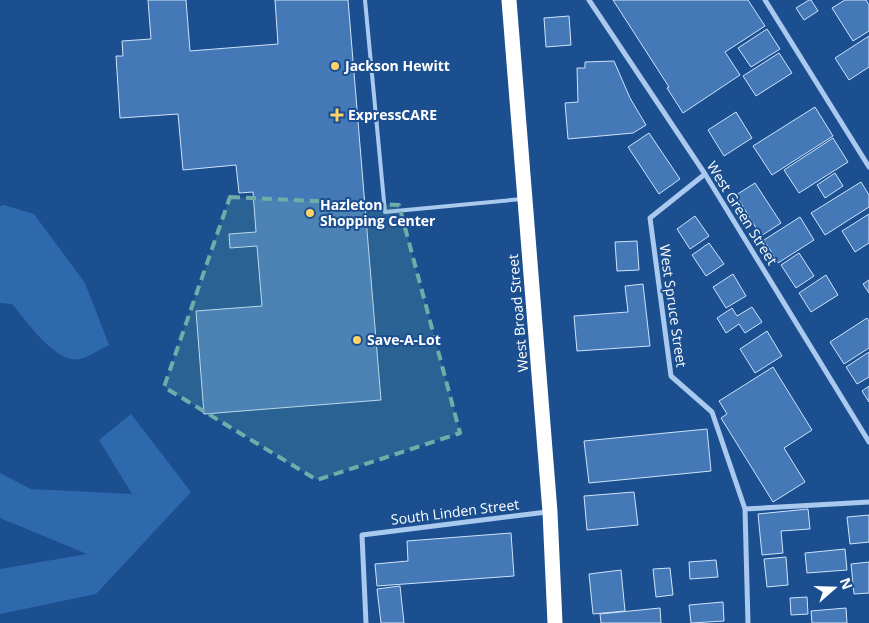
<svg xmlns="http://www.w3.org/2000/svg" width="869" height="623" font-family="'Open Sans',sans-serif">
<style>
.green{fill:#2e69ad}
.building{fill:#4478b7;stroke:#cfe3fa}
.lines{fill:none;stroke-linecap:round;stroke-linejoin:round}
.lane{stroke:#a9c9ee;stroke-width:4}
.street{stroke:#a9c9ee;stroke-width:5}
.highway{stroke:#fff;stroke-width:15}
.marked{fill:#6fada8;fill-opacity:0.2;stroke:#6fada8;stroke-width:4;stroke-dasharray:10 6;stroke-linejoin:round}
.poi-dot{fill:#ffd166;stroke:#1b4f8f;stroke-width:2}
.labels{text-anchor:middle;stroke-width:4;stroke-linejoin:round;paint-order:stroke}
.poi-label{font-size:14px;font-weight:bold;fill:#fff;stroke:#1b4f8f;text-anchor:start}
.street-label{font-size:14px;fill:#fff;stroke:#1b4f8f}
</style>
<rect width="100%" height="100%" fill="#1b4f8f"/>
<!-- green -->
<path class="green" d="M4,205L34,214L85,283L109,345C100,349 89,357 80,359C55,364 27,321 12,304L0,303V206Z
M131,414L191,492L96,594L0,614V569L87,554L0,518V473L31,489L132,494L99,440Z"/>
<!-- building -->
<path class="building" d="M148,0H186L190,51L278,44L275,0H348L381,400L204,414L196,311L262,306L257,246L230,248L229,234L256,232L253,192L239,193L236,165L183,170L178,114L120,118L116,56H123L122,41L151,39Z
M613,0H748L765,26L725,52L740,75L683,113L667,88L669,87Z
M809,0H811L818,11L804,20L796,8Z
M845,0H866L869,5V31L853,41L832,8Z
M569,16L571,45L546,47L544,18Z
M767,29L780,49L751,67L738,48Z
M869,36V67L849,80L835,58Z
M779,53L792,73L756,96L743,76Z
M614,61L630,98L646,125L633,133L568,139L565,103L578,102L577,68H585V62Z
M815,107L833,136L772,175L753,146Z
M736,112L752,138L724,156L708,130Z
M649,133L680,179L659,194L628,147Z
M833,138L848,162L799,193L784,170Z
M835,173L843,186L825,198L817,185Z
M861,182L869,195V207L825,235L811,213Z
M755,183L781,223L761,236L736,195Z
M869,214V243L855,252L842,231Z
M695,216L709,236L690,249L677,229Z
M800,217L814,240L778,263L764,240Z
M637,241L639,270L617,271L615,242Z
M709,243L724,264L706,276L692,255Z
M799,253L814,276L796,288L781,265Z
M733,274L746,296L726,308L713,287Z
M826,275L838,295L811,312L799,293Z
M869,280V293L863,284Z
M643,284L650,346L577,351L574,316L628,312L625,286Z
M752,307L762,322L745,333L739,324L726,333L717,318L732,308L737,316Z
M867,318L869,321V348L844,364L830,342Z
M767,331L782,356L755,373L740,349Z
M869,352V377L857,384L846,367Z
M773,367L812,430L784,448L805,482L773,502L721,418L727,414L719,401Z
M869,386V402L862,391Z
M707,429L711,471L589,483L584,441Z
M634,492L638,525L587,530L584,496Z
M808,509L810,529L781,531L783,553L762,555L758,514Z
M869,515V542L850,544L847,517Z
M511,533L514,576L377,586L375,564L408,561L407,541Z
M845,549L847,570L807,573L805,553Z
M786,557L788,585L767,587L764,559Z
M716,560L718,577L690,579L689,562Z
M869,562V593L854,594L851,564Z
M670,568L673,595L656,597L653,569Z
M621,570L625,611L593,614L589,574Z
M400,586L404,623H381L377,589Z
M807,597L808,614L791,615L790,598Z
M723,602L724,621L691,623L689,605Z
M660,608L661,623H601L600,614Z
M846,608L847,623H812L811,611Z"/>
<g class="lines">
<!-- lane -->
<path class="lane" d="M365,0L385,212L522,199"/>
<!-- street -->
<path class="street" d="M589,0L705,174L869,442
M765,0L869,167
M705,174L650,218L671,376L712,412L745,509L748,623
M745,509L869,502
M366,623L362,535L547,512"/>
<!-- highway -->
<path class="highway" d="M509,0L550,512L555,623"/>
</g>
<!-- marked area -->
<path class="marked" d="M230,197L399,205L460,433L317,480L164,387Z"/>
<!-- markers -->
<g class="poi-dot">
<circle cx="335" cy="66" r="5"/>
<path d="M334.5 107.5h5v5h5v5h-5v5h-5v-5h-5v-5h5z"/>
<circle cx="310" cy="213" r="5"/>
<circle cx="357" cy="340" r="5"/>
</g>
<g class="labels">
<!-- poi labels -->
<g class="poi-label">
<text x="345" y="71">Jackson Hewitt</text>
<text x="348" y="120">ExpressCARE</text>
<text x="320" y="210">Hazleton<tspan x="320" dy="16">Shopping Center</tspan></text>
<text x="367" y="345">Save-A-Lot</text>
</g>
<!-- street labels -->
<g class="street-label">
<text transform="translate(742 213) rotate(58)" y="5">West Green Street</text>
<text transform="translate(673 306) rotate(82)" y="5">West Spruce Street</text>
<text transform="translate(518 313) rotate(-95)" y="5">West Broad Street</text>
<text transform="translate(455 512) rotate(-7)" y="5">South Linden Street</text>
</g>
</g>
<!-- north arrow -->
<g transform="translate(834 588) rotate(70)" stroke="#1b4f8f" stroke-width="4" paint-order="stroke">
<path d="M0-4L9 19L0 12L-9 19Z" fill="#ffffff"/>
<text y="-8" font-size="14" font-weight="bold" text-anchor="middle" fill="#ffffff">N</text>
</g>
</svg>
